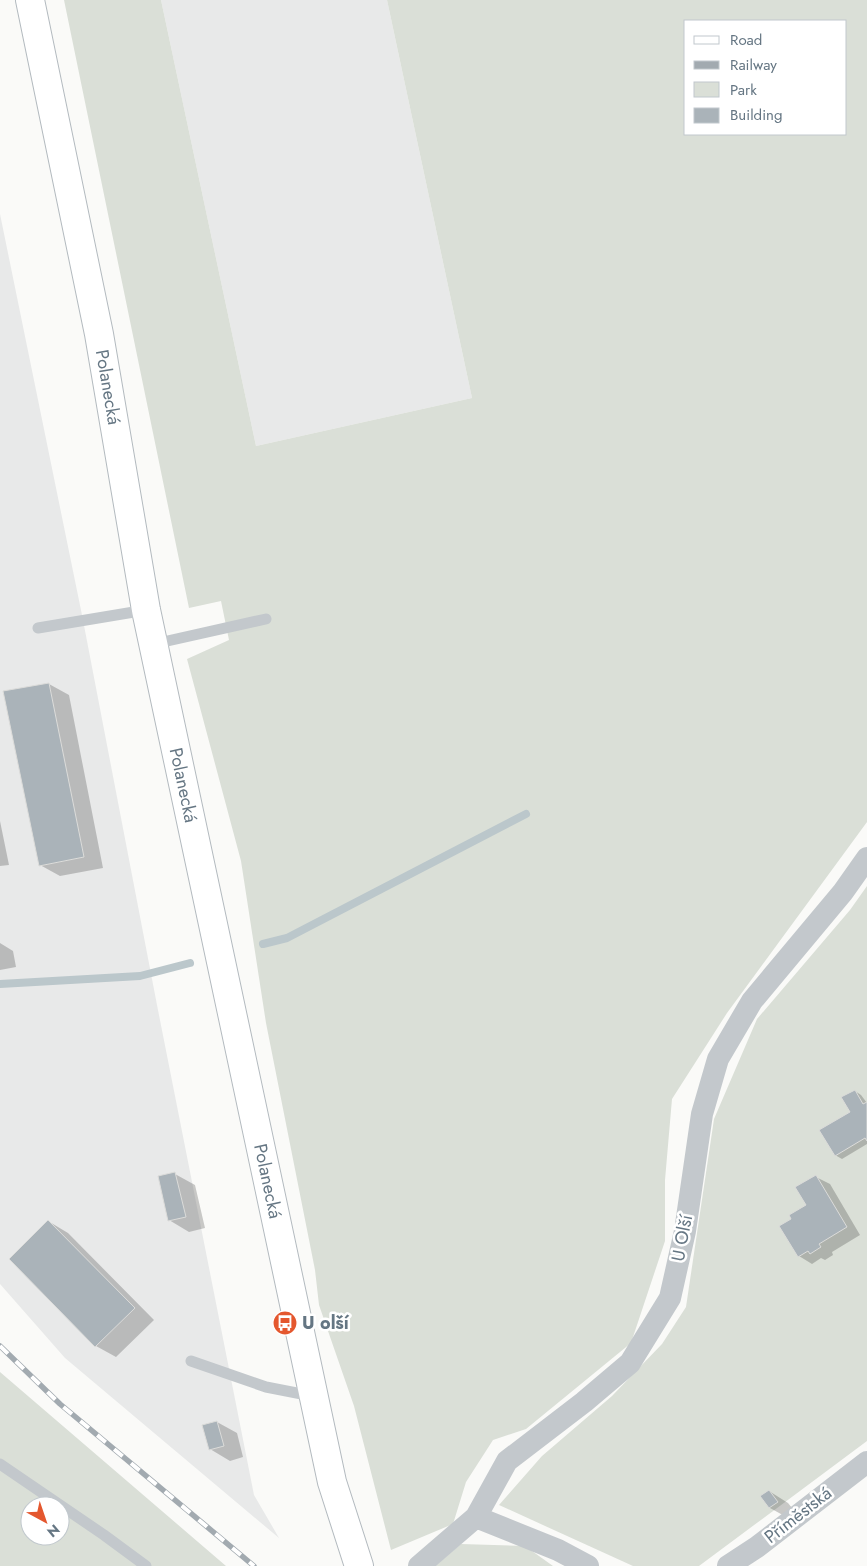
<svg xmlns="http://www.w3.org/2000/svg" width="867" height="1566" font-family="Jost,sans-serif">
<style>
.built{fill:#e8e9e9}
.green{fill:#dadfd7;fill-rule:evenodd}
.shadow{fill:#0003}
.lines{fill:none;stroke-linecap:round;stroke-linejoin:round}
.stream{stroke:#bbc7cb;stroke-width:8}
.building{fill:#aab3b9;stroke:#dcdcda}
.secondary-casing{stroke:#b3babf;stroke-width:30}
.lane{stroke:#c3c8cc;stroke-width:11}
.street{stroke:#c3c8cc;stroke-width:22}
.secondary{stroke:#fff;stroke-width:28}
.rail-casing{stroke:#a2aab0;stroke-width:5.5}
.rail{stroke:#fff;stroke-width:4;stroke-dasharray:11;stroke-linecap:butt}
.labels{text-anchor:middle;stroke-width:5;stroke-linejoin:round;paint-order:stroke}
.street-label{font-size:18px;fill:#657683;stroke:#fff}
.poi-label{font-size:18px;font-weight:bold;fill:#657683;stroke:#fff;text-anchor:start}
</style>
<rect width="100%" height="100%" fill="#fafaf8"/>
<!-- built -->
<path class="built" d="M161,0H387L472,398L256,446Z
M0,214L82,615L157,1005L254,1495L279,1538L65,1358L0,1284Z"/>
<!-- green -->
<path class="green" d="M64,0H161L256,446L472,398L387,0H867V822L727,1013L672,1099L665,1180V1241L631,1343L526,1429L493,1440L466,1482L453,1524L391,1550L354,1406L319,1305L315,1270L266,1023L241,861L187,659L229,640L221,601L189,608ZM686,21H846V134H686Z
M867,886V1441L699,1566H633L499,1505L542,1456L612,1396L662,1344L686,1307L714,1119L757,1019L850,910Z
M0,1372L226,1566H0ZM30,1506H60V1536H30Z
M461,1544L525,1546L553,1566H435Z"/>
<!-- shadow -->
<path class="shadow" d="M49,684L69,695L103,868L60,876L40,865Z
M0,821L9,865L0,866Z
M0,943L13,951L16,967L0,970Z
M855,1091L861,1095L867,1103V1144L842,1159L835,1155L852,1112Z
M175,1174L195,1185L205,1228L189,1232L169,1220Z
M816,1177L830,1184L860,1235L832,1252L833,1255L825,1260L821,1258L812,1264L799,1256L793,1219L807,1205Z
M48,1221L68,1233L154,1320L116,1357L96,1346Z
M217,1422L237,1433L243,1457L230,1461L210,1449Z
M769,1491L788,1503L797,1514L790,1519L770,1508L762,1497Z"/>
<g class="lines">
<!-- stream -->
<path class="stream" d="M263,944L287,938L526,814
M0,984L140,976L190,963"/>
</g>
<!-- building -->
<path class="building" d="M49,683L84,857L39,866L3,691Z
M855,1090L863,1104L867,1102V1141L865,1138L835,1156L819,1130L850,1112L841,1097Z
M175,1172L186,1217L168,1221L158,1176Z
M816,1175L847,1227L819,1244L821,1247L810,1254L808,1251L798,1257L779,1226L791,1219L789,1215L806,1205L795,1187Z
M48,1220L135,1308L95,1347L9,1259Z
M217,1421L224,1446L209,1450L202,1425Z
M769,1490L778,1502L769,1508L760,1496Z"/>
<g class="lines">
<defs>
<g id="secondary">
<path id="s1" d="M30,0L99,334L146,610L332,1482L359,1566"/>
</g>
</defs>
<!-- secondary casing -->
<use href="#secondary" class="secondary-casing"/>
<!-- lane -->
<path class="lane" d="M38,628L146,610
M154,644L266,619
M191,1361L266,1387L312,1396
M0,1464L104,1535L146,1566"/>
<!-- street -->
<path class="street" d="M476,1517L558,1550L588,1566
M419,1566L476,1517L507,1461L584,1402L630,1363L670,1298L685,1231L702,1114L718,1059L752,1001L843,892L867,858
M728,1566L757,1547L867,1462"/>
<!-- secondary -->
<use href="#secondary" class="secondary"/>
<defs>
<path id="rail" d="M0,1346L60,1404L254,1566"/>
</defs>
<!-- rail casing -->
<use href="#rail" class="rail-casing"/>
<!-- rail -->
<use href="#rail" class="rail"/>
</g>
<!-- icons -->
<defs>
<symbol id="bus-disc" viewBox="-11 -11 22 22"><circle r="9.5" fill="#e4572e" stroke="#fff"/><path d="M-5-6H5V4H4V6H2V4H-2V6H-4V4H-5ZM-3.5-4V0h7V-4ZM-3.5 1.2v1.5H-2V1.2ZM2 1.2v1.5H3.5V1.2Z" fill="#fff"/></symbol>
</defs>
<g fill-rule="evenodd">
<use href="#bus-disc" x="271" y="1309" width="28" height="28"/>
</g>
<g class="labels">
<!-- street labels -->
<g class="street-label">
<text dy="6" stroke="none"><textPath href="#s1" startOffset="395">Polanecká</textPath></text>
<text dy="6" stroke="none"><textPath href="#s1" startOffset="800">Polanecká</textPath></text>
<text dy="6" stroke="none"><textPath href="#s1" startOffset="1205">Polanecká</textPath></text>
<text transform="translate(682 1238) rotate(-79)" y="6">U Olší</text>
<text transform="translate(798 1515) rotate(-38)" y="6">Příměstská</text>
</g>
<!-- poi labels -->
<g class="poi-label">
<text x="302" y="1329">U olší</text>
</g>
</g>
<!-- legend -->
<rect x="684" y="20" width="162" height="115" fill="#ffffff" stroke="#c1c8cd"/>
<rect x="694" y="36" width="25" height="8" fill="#ffffff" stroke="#c1c8cd"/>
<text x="730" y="45" font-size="15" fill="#657683">Road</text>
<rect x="694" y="61" width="25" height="8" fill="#a2aab0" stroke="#c1c8cd"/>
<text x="730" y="70" font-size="15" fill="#657683">Railway</text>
<rect x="694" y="82" width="25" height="15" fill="#dadfd7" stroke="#c1c8cd"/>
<text x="730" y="95" font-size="15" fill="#657683">Park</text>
<rect x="694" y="108" width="25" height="15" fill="#aab3b9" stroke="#c1c8cd"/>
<text x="730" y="120" font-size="15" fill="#657683">Building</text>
<!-- north arrow -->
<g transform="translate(45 1521) rotate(140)"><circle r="24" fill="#ffffff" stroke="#c1c8cd"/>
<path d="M0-4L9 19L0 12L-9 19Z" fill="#e4572e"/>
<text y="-8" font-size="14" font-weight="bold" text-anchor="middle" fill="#657683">N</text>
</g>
</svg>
